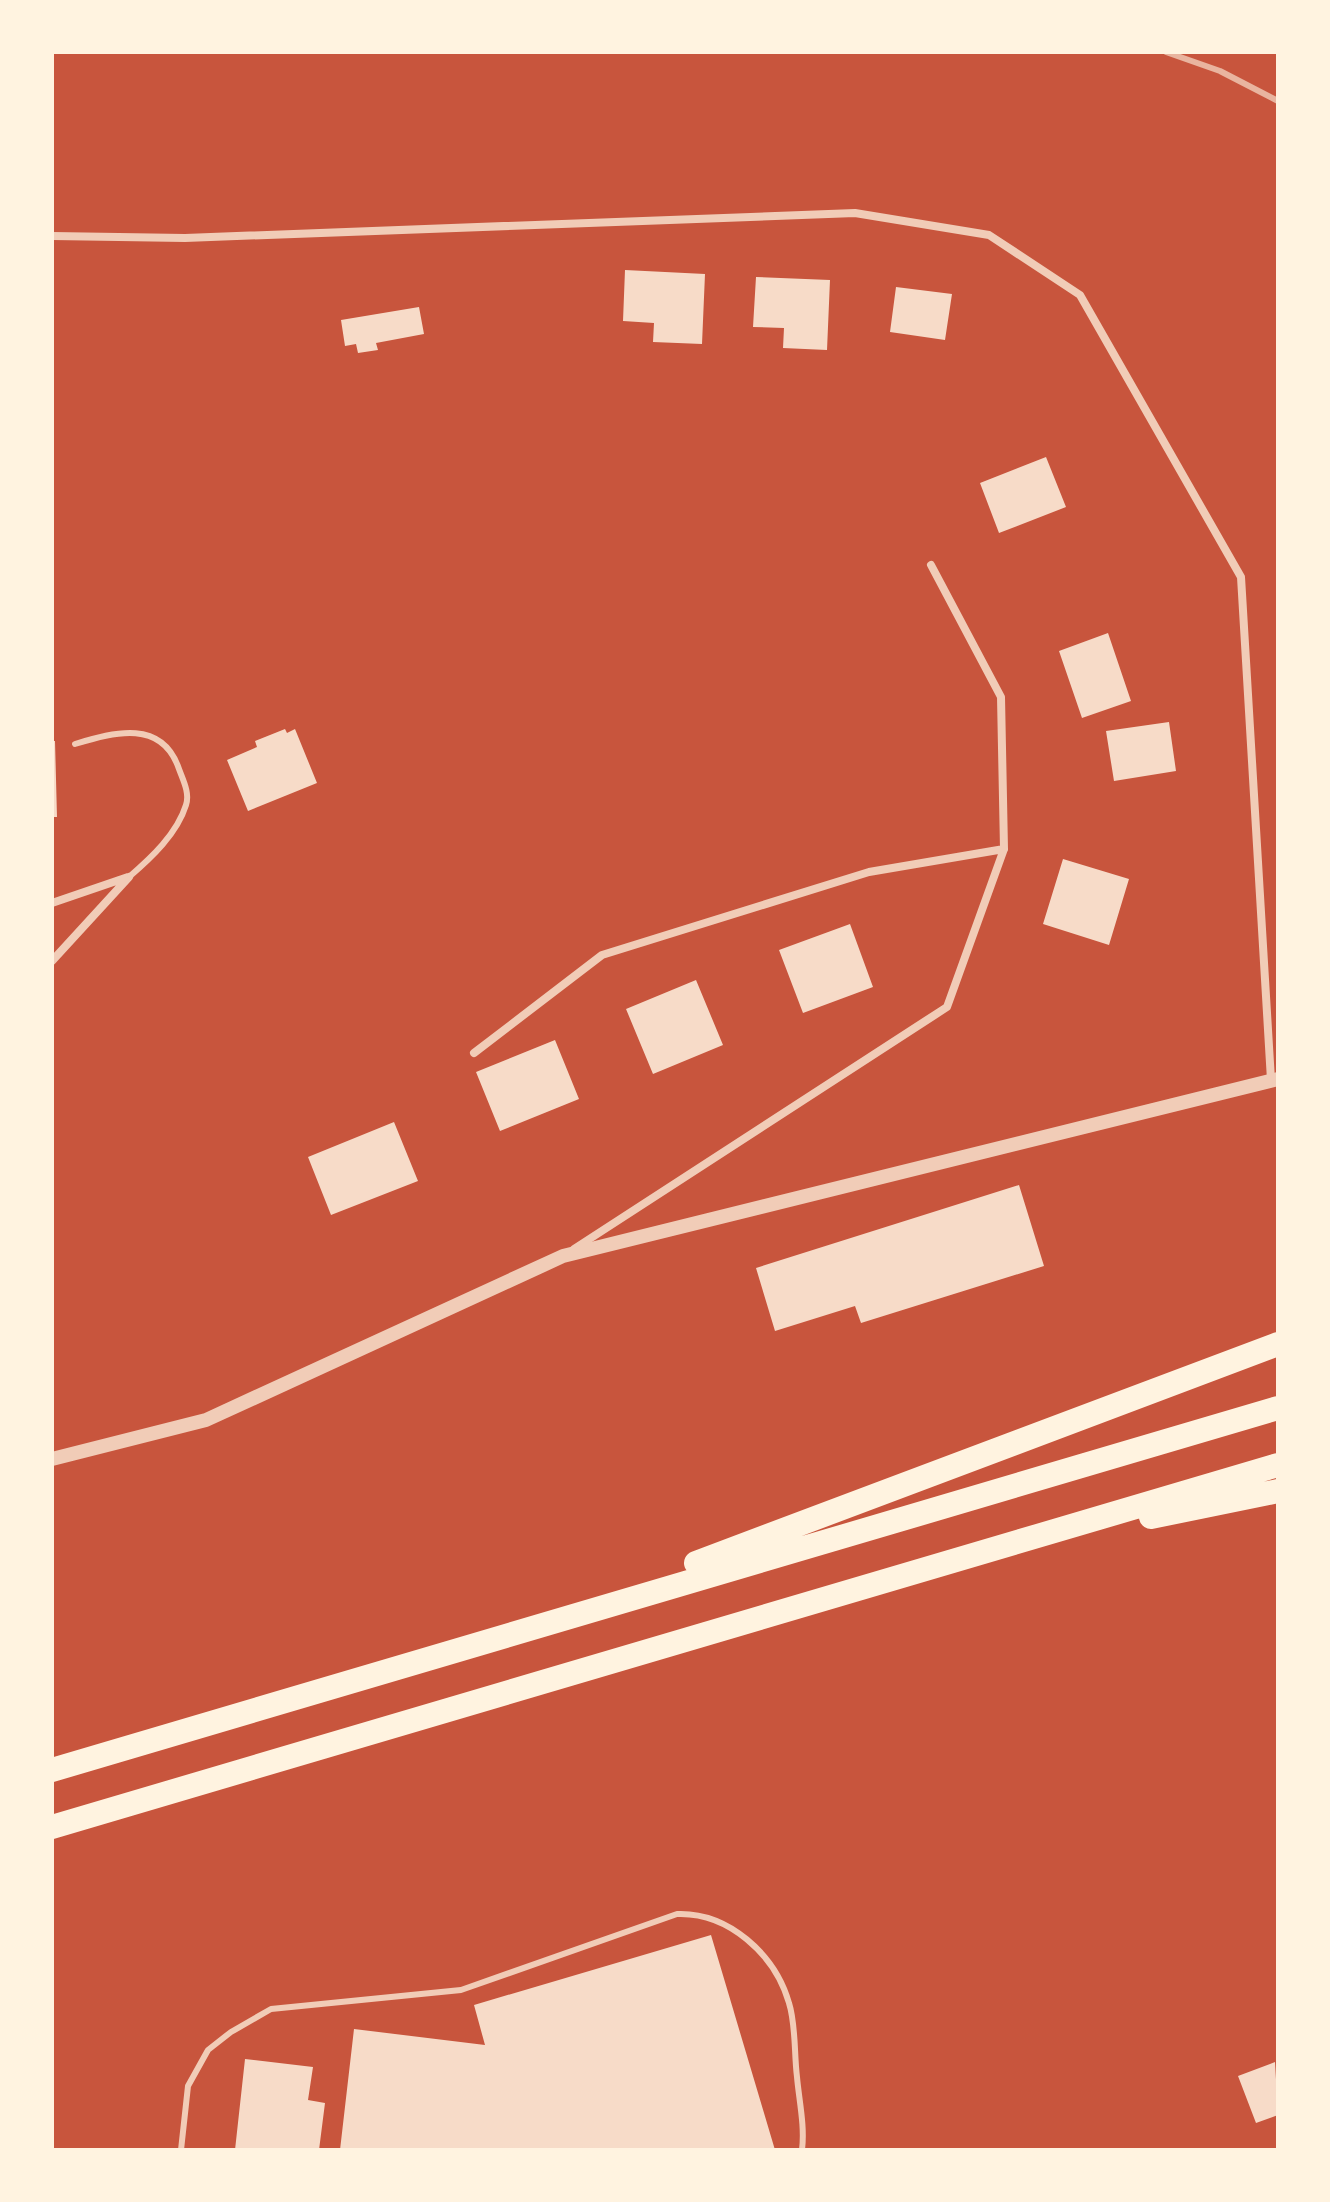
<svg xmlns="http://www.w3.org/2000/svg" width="1330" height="2202" font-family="'Alegreya Sans',sans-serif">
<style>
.building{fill:#f7dbc8}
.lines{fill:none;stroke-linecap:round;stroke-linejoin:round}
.service{stroke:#f1ccb7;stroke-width:6}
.minor{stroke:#f1ccb7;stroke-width:8}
.tertiary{stroke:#f1ccb7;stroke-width:14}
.motorway{stroke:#fff3e0;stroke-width:24}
.rail{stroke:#e9b49f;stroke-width:6}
</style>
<rect width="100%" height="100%" fill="#c8553d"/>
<!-- building -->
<path class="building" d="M625,270L705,274L702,344L653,342L654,323L623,321Z
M756,277L830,280L827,350L783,348L784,328L753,327Z
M896,287L952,294L945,340L890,332Z
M419,307L424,334L376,343L378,350L358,353L356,344L345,346L341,320Z
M1046,457L1066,507L999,533L980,483Z
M1108,633L1131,701L1082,718L1059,651Z
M1169,722L1176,771L1114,781L1106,731Z
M285,729L287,733L295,729L317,783L248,811L227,760L257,747L255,741Z
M52,741H55L57,817H52Z
M1063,859L1129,879L1109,945L1043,924Z
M850,924L873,987L803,1013L779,950Z
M696,980L723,1045L653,1074L626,1009Z
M555,1040L579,1099L500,1131L476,1072Z
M394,1122L418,1181L331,1215L308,1157Z
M1019,1185L1044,1266L861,1323L855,1306L775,1331L756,1268Z
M711,1935L775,2150H340L354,2029L485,2045L474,2005Z
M245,2059L313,2067L308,2100L325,2103L319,2150H235Z
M1275,2062L1278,2115L1256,2123L1238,2076Z"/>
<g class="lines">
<!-- service -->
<path class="service" d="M75,744C115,732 162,719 179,769C183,780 190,793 186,805C177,834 151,858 129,877
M181,2150L188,2086L208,2050L231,2032L271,2009L461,1990L677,1914C728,1912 775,1954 789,2003C796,2025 794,2053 797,2077C799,2100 805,2126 802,2150"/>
<!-- minor -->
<path class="minor" d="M52,236L185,238L855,213L989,235L1080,295L1241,577L1271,1080
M52,903L128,877
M52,961L129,877
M474,1053L602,955L869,872L1004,849
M574,1249L947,1007L1004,849L1001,697L931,565"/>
<!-- tertiary -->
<path class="tertiary" d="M52,1459L206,1420L563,1256L1278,1079"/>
<!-- motorway -->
<path class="motorway" d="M1151,1517L1278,1491
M696,1563L1278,1344
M52,1770L1278,1408
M52,1827L1278,1465"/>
<!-- rail -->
<path class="rail" d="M1166,52L1220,71L1278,101"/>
</g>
<!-- border -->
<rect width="1330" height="2202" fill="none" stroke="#fff3e0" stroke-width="108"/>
</svg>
